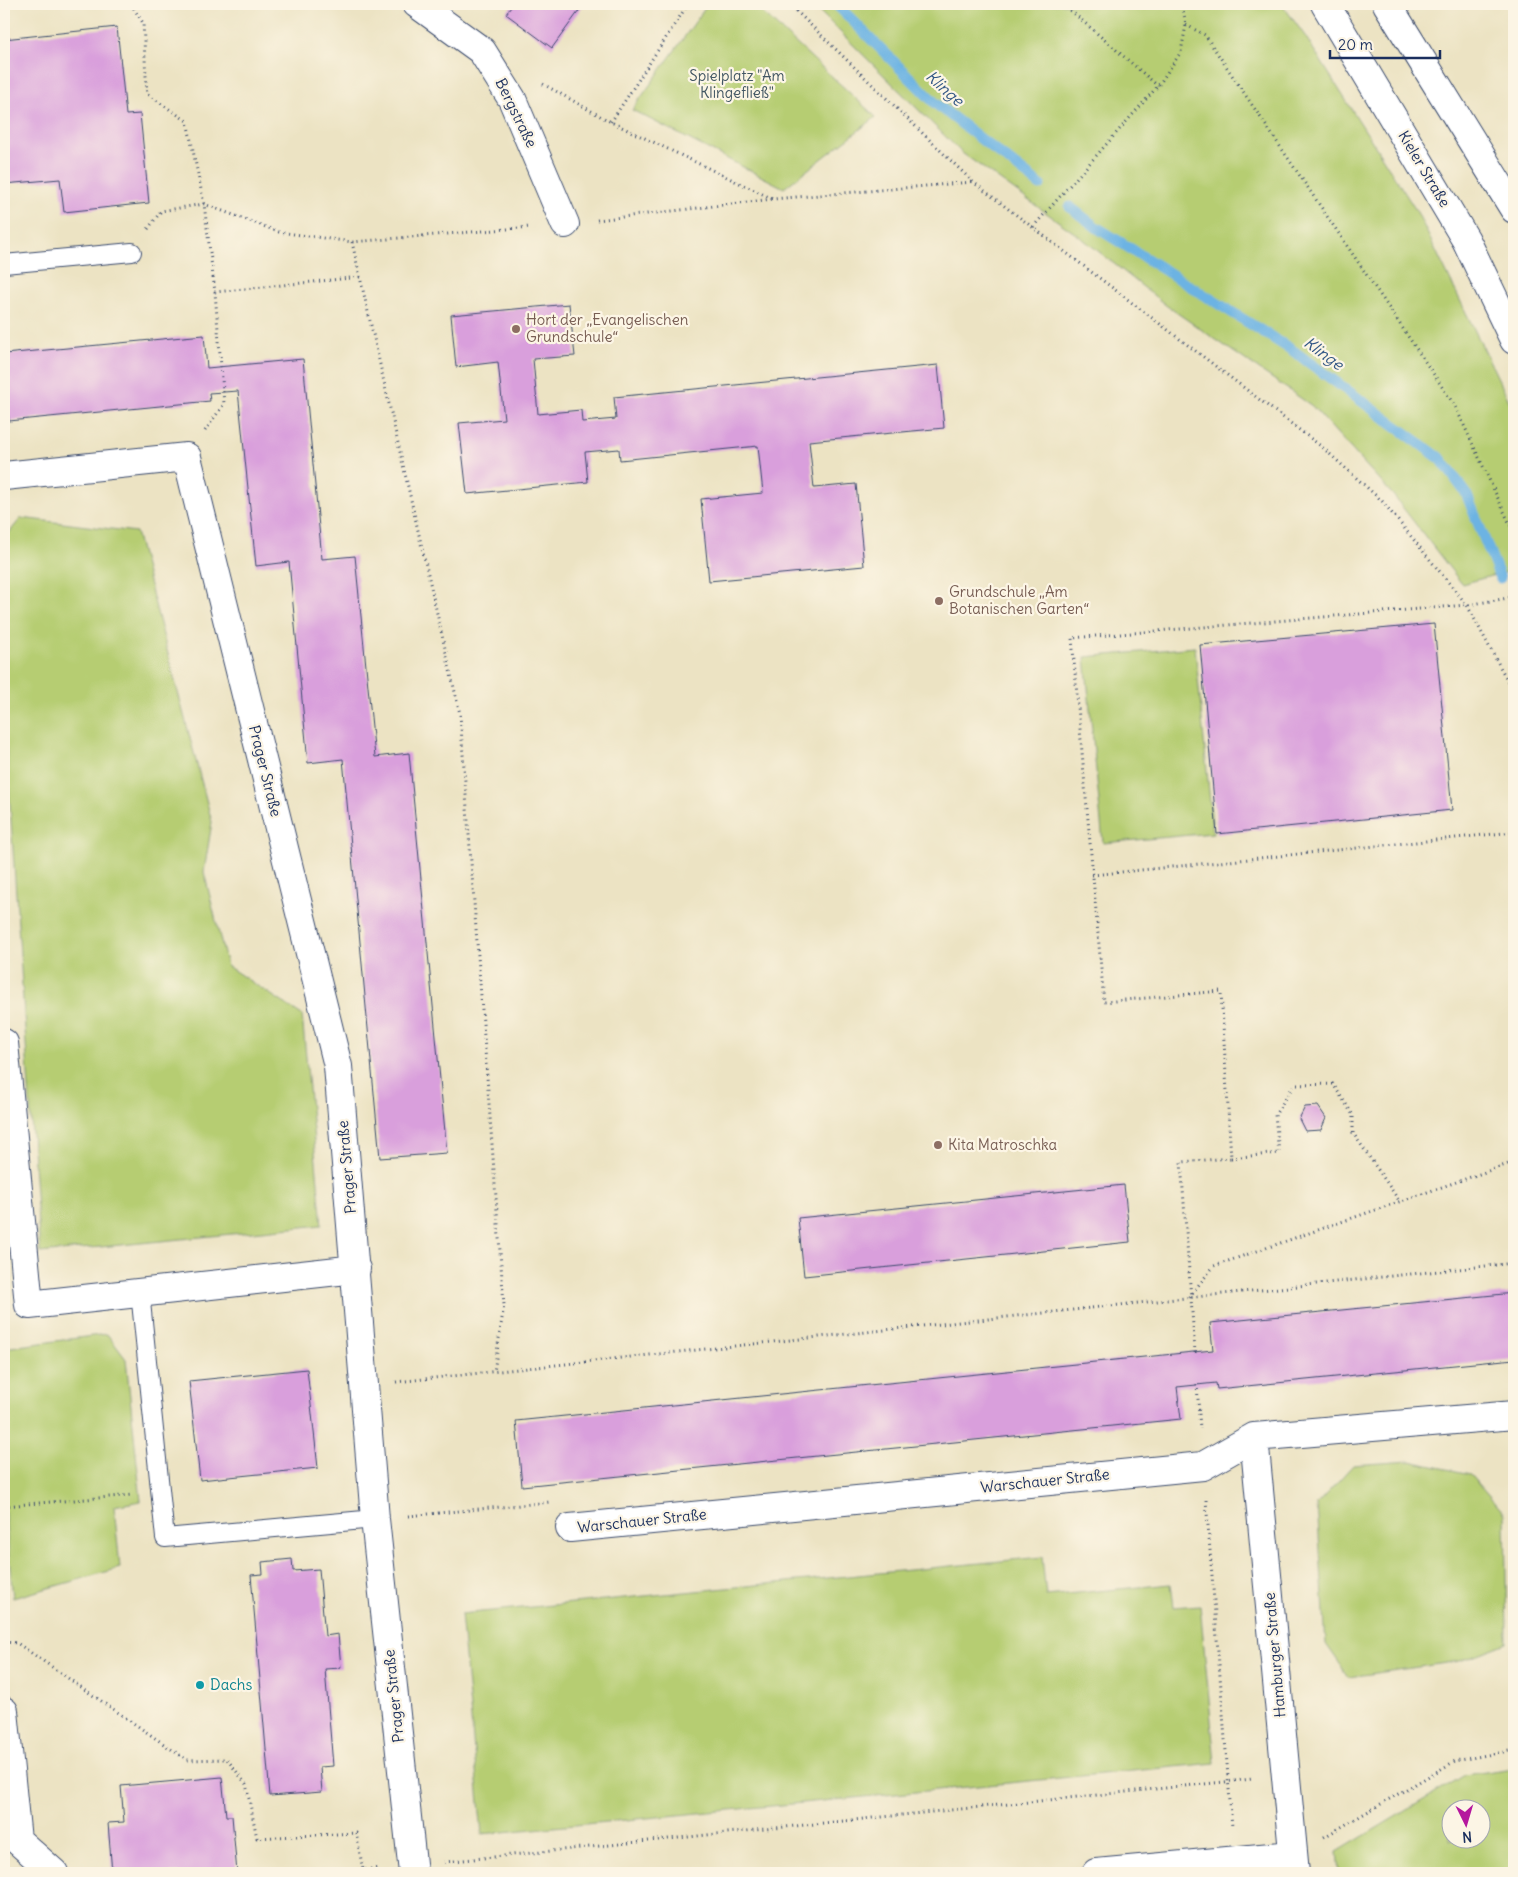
<svg xmlns="http://www.w3.org/2000/svg" width="1518" height="1877" font-family="Delius,sans-serif">
<style>
.green{fill:#b6cd72;stroke:#687e68;fill-rule:evenodd}
.lines{fill:none;stroke-linecap:round;stroke-linejoin:round}
.stream{stroke:#6cb3e3;stroke-width:11}
.building{fill:#d99fdc}
.lane-casing{stroke:#3a4a6d;stroke-width:20}
.street-casing{stroke:#3a4a6d;stroke-width:30}
.primary-casing{stroke:#3a4a6d;stroke-width:30}
.path{stroke:#3a4a6d;stroke-width:3;stroke-dasharray:1 4;stroke-linecap:butt}
.lane{stroke:#fff;stroke-width:18}
.street{stroke:#fff;stroke-width:28}
.primary{stroke:#fff;stroke-width:28}
.education-dot{fill:#8d6e63;stroke:#fcf5e5;stroke-width:2}
.culture-dot{fill:#0f9aa8;stroke:#fcf5e5;stroke-width:2}
.labels{text-anchor:middle;stroke-width:4.5;stroke-linejoin:round;paint-order:stroke}
.park-label{font-size:15px;fill:#425663;stroke:#fcf5e5}
.street-label{font-size:15px;fill:#1b2f5e;stroke:#fcf5e5}
.education-label{font-size:15px;fill:#785e54;stroke:#fcf5e5;text-anchor:start}
.culture-label{font-size:15px;fill:#0d838f;stroke:#fcf5e5;text-anchor:start}
.water-label{font-size:16px;font-style:italic;fill:#335786;stroke:#fcf5e5}
</style>
<rect width="100%" height="100%" fill="#fcf5e5"/>
<filter id="ink" filterUnits="userSpaceOnUse"><feTurbulence type="fractalNoise" baseFrequency=".02" numOctaves="2"/><feDisplacementMap in="SourceGraphic" scale="10" xChannelSelector="R" yChannelSelector="G"/><feConvolveMatrix kernelMatrix="1 2 1 2 8 2 1 2 1" color-interpolation-filters="sRGB"/></filter>
<filter id="wash" filterUnits="userSpaceOnUse"><feTurbulence type="fractalNoise" baseFrequency=".0096" numOctaves="4" result="noise"/><feDisplacementMap in="SourceGraphic" scale="20" xChannelSelector="R" yChannelSelector="G"/><feGaussianBlur stdDeviation="1.12" result="paint"/><feColorMatrix in="noise" values="0 0 0 0 0 0 0 0 0 0 0 0 0 0 0 0 0 1.4 0 .05"/><feComposite in="paint" operator="in"/></filter>
<g filter="url(#wash)">
<rect width="100%" height="100%" fill="#ece3c3"/>
<!-- green -->
<path class="green" d="M708,4H753L876,117L784,188L632,110Z
M812,4H1282L1305,36L1417,212L1514,411V572L1502,573L1462,584L1393,495L1312,406L1167,306L1083,239L962,153Z
M21,518L136,532L212,822L204,872L227,966L302,1015L322,1225L40,1253L4,715V539Z
M1195,647L1213,833L1103,843L1085,657Z
M107,1334L126,1359L141,1501L114,1506L120,1568L13,1598L4,1504V1348Z
M1410,1461L1470,1474L1505,1514L1507,1643L1460,1661L1349,1677L1326,1644L1317,1504L1353,1465Z
M1042,1557L1046,1596L1171,1584L1174,1607L1200,1605L1215,1763L482,1834L461,1614Z
M1514,1768V1873H1339L1337,1852L1465,1775ZM1450,1810H1480V1840H1450Z"/>
<g class="lines">
<!-- stream -->
<path class="stream" d="M836,4L936,104L1040,185
M1070,207L1096,227L1292,350L1441,459L1466,493L1500,578"/>
</g>
<g id="blocks">
<!-- building -->
<path class="building" d="M513,4H584L552,48L506,14Z
M117,27L126,115L140,114L149,203L64,212L60,179L4,184V39Z
M569,304L575,356L533,359L538,414L581,410L582,422L616,419L614,397L938,365L944,428L809,441L814,488L856,484L864,566L709,581L701,499L763,493L758,446L620,460L619,449L585,452L588,482L467,494L459,423L504,419L498,362L456,367L451,315Z
M204,335L207,368L303,359L322,559L355,556L375,757L409,753L447,1153L380,1158L343,759L308,763L289,562L256,566L238,391L209,393L210,401L9,421L4,354Z
M1434,624L1452,810L1217,834L1200,645Z
M1318,1106L1326,1118L1321,1130L1305,1131L1299,1119L1305,1107Z
M1124,1185L1130,1242L804,1276L798,1218Z
M1514,1293V1359L1217,1389L1216,1383L1177,1387L1181,1419L522,1486L516,1421L1213,1350L1210,1323Z
M307,1369L318,1468L200,1480L189,1381Z
M292,1559L293,1571L319,1569L325,1636L338,1634L341,1668L325,1669L333,1766L320,1767L322,1792L270,1796L251,1575L263,1574L262,1562Z
M222,1777L226,1816H232L237,1873H112L108,1823L124,1822L121,1786Z"/>
</g>
</g>
<g filter="url(#ink)">
<use href="#blocks" fill-opacity="0" stroke="#3a4a6d" stroke-width="1"/>
<g class="lines">
<defs>
<path id="lane" d="M4,264L132,252
M140,1292L165,1538L375,1519"/>
<path id="street" d="M417,4L482,51L512,99L565,224
M4,476L187,457L338,1066L375,1519L413,1873
M4,1043L29,1305L356,1269
M1254,1437L1295,1873
M570,1528L1203,1466L1254,1437L1514,1415
M4,1711L17,1840L54,1873
M1096,1873L1293,1855"/>
<path id="primary" d="M1325,4L1466,240L1514,340
M1387,4L1514,209"/>
</defs>
<!-- lane casing -->
<use href="#lane" class="lane-casing"/>
<!-- street casing -->
<use href="#street" class="street-casing"/>
<!-- primary casing -->
<use href="#primary" class="primary-casing"/>
<!-- path -->
<path class="path" d="M131,4L143,23L147,94L187,121L204,204L215,292
M789,4L973,182L1322,447L1382,501L1467,605L1514,693
M1063,4L1158,86
M1186,25L1205,35L1455,406L1514,533
M543,84L611,122L773,199
M611,122L688,4
M597,220L773,199L973,182
M1033,227L1158,86L1181,52L1186,25L1182,4
M148,229L161,211L204,204L279,232L352,242L531,227
M352,242L460,714L504,1305L494,1372
M205,431L224,404L215,292L360,277
M1092,875L1514,832
M1231,1158L1279,1153L1275,1115L1294,1085L1333,1084L1353,1115V1133L1400,1202
M1189,1297L1214,1266L1514,1162
M1195,1353L1181,1162L1231,1158L1221,991L1104,1002L1072,638L1467,605L1514,597
M396,1382L1514,1263
M1197,1384L1200,1429
M1206,1500L1232,1827
M4,1506L133,1495
M408,1516L551,1502
M4,1642L17,1643L187,1760L227,1759L246,1784L257,1838L356,1833L363,1870L380,1868
M1324,1837L1455,1761L1514,1750
M444,1862L1253,1779"/>
<!-- lane -->
<use href="#lane" class="lane"/>
<!-- street -->
<use href="#street" class="street"/>
<!-- primary -->
<use href="#primary" class="primary"/>
</g>
</g>
<!-- markers -->
<g class="education-dot">
<circle cx="516" cy="329" r="5"/>
<circle cx="939" cy="601" r="5"/>
<circle cx="938" cy="1145" r="5"/>
</g>
<circle class="culture-dot" cx="200" cy="1685" r="5"/>
<g class="labels">
<!-- park labels -->
<g class="park-label">
<text x="737" y="81">Spielplatz "Am<tspan x="737" dy="17">Klingefließ"</tspan></text>
</g>
<!-- street labels -->
<g class="street-label">
<text transform="translate(516 113) rotate(64)" y="5">Bergstraße</text>
<text transform="translate(1424 169) rotate(59)" y="5">Kieler Straße</text>
<text transform="translate(265 771) rotate(76)" y="5">Prager Straße</text>
<text transform="translate(347 1167) rotate(-95)" y="5">Prager Straße</text>
<text transform="translate(1045 1481) rotate(-6)" y="5">Warschauer Straße</text>
<text transform="translate(642 1521) rotate(-6)" y="5">Warschauer Straße</text>
<text transform="translate(1275 1655) rotate(-95)" y="5">Hamburger Straße</text>
<text transform="translate(394 1696) rotate(-96)" y="5">Prager Straße</text>
</g>
<!-- education labels -->
<g class="education-label">
<text x="526" y="325">Hort der „Evangelischen<tspan x="526" dy="17">Grundschule“</tspan></text>
<text x="949" y="597">Grundschule „Am<tspan x="949" dy="17">Botanischen Garten“</tspan></text>
<text x="948" y="1150">Kita Matroschka</text>
</g>
<!-- culture labels -->
<g class="culture-label">
<text x="210" y="1690">Dachs</text>
</g>
<!-- water labels -->
<g class="water-label">
<text transform="translate(945 88) rotate(42)" y="6">Klinge</text>
<text transform="translate(1324 353) rotate(36)" y="6">Klinge</text>
</g>
</g>
<!-- margin -->
<rect width="1518" height="1877" fill="none" stroke="#fcf5e5" stroke-width="20"/>
<!-- north arrow -->
<g transform="translate(1466 1824) rotate(175)"><circle r="24" fill="#fcf5e5" stroke="#a2a6af"/>
<path d="M0-4L9 19L0 12L-9 19Z" fill="#b5179e"/>
<text y="-8" font-size="14" font-weight="bold" text-anchor="middle" fill="#1b2f5e">N</text>
</g>
<!-- scale -->
<path d="M1330 50v8h110v-8" fill="none" stroke="#1b2f5e" stroke-width="2.5"/>
<text x="1338" y="50" font-size="15" fill="#1b2f5e" stroke="#fcf5e5" stroke-width="4" paint-order="stroke">20 m</text>
</svg>
